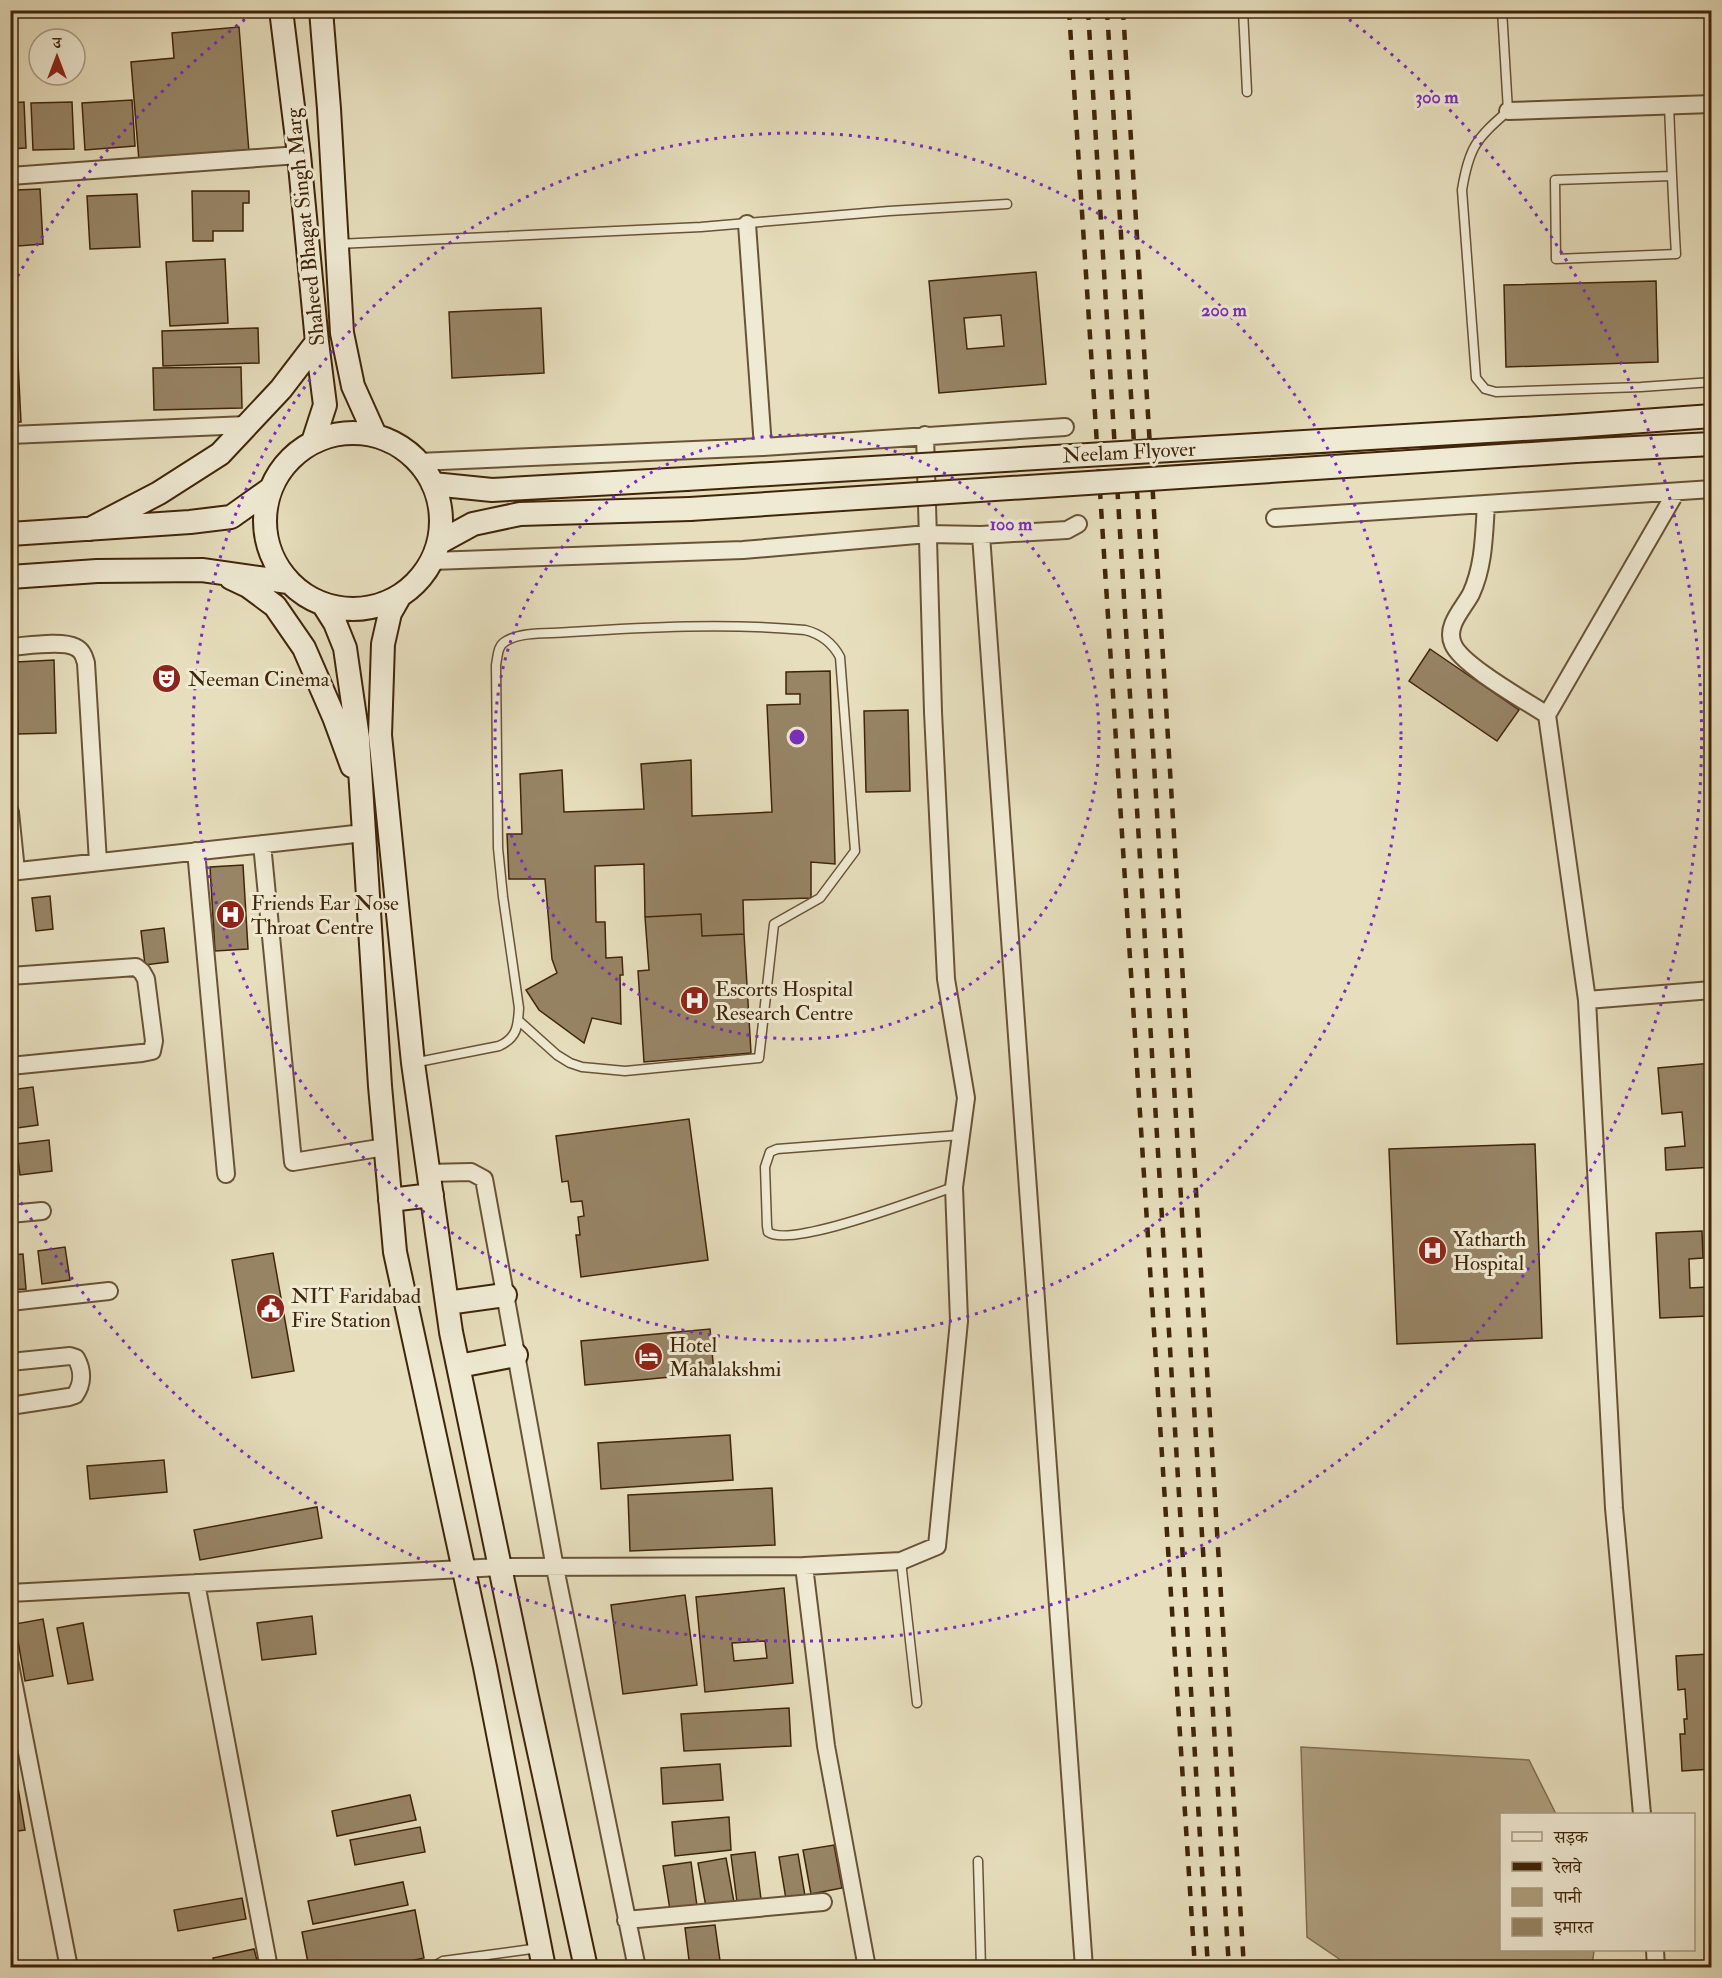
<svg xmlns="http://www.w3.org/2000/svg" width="1722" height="1978" font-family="'IM FELL Double Pica','Noto Serif Devanagari',serif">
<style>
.water{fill:#ae9f7f;stroke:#826e4f;stroke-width:1.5}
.building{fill:#978566;stroke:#412508;stroke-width:1.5;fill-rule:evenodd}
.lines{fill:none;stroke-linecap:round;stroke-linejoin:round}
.lane-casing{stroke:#6a5335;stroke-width:11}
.street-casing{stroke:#6a5335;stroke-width:20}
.secondary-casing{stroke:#412508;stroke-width:26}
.lane{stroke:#efead4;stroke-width:8}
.street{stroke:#efead4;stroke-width:16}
.secondary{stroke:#efead4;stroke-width:22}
.rail{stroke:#412508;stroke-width:4.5;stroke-dasharray:10 10;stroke-linecap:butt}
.secondary-bridge-casing{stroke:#412508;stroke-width:26;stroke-linecap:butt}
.secondary-bridge{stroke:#efead4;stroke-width:22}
.ring{fill:none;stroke:#7b2cbf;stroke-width:3;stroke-dasharray:3 6}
.labels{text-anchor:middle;stroke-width:6;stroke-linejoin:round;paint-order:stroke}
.street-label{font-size:21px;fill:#412508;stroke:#efead4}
.poi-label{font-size:21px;fill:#412508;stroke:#efead4;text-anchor:start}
.centre{fill:#7b2cbf;stroke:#efead4;stroke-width:3}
.ring-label{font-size:18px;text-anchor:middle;font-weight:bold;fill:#7b2cbf;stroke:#efead4;stroke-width:6;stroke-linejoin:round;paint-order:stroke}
</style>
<rect width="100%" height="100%" fill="#e6debd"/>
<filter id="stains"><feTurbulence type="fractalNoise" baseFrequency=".00333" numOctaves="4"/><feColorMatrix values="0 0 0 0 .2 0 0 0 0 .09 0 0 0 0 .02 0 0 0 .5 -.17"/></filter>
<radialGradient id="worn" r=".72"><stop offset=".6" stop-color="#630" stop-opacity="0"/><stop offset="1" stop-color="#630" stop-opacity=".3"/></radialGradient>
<!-- water -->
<path class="water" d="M1301,1747L1529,1760L1556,1814H1502V1950H1594L1592,1967H1351L1307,1937Z"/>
<!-- building -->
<path class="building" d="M239,27L249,152L139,161L131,62L174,58L172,33Z
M132,100L135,146L85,150L82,103Z
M24,102L26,148L10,149V103Z
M72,102L74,149L33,150L31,103Z
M40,189L43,244L18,246L16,190Z
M192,191H249V203H243V231H213V241H193Z
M137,194L140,247L90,249L87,196Z
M225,259L228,323L170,326L166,262Z
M1036,272L1046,384L939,393L929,281ZM1001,315L1004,346L967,349L964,318Z
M1656,281L1658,362L1506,367L1504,285Z
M541,308L544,373L452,378L449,312Z
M258,328L259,363L163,366L162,331Z
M10,342H17L21,422H10Z
M241,367L242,408L154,410L153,368Z
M1430,649L1519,710L1497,741L1409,681Z
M54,660L56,733L18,734L16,662Z
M830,671L835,864L811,862V898L743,900L744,934L702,936L701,914L645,917L644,864L595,866L596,922H605L606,958L622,957L623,975H620L621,1024L592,1018L584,1043L539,1010L526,990L557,973L552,959L545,879H509L507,834H522L520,774L562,770L564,812L644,809L641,764L691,760L692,816L772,812L767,705L800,704V694H786V672Z
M908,710L910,791L866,792L864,711Z
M243,865L248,949L215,951L210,867Z
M50,896L53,929L36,931L32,898Z
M701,914L702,936L744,934L751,1053L644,1062L638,971L649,970L645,917Z
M164,928L168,962L145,965L141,931Z
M1712,1063V1167L1666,1170L1665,1148L1685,1146L1682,1112L1662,1114L1658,1068Z
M33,1087L38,1125L10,1129V1090Z
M689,1119L708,1260L581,1277L576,1235H580L578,1217L584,1216L582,1201L571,1202L568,1181L562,1182L556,1136Z
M49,1140L52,1171L20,1175L16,1144Z
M1535,1144L1542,1338L1397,1344L1389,1149Z
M1702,1231L1703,1258L1689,1259L1690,1288L1707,1287L1708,1316L1660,1318L1656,1233Z
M65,1247L70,1280L42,1284L38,1251Z
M273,1253L294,1371L252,1378L232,1260Z
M23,1254L26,1289L10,1290V1255Z
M710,1329L714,1373L585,1385L581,1341Z
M730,1435L733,1480L601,1489L598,1443Z
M164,1460L167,1492L90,1499L87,1466Z
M772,1488L775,1545L630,1551L628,1495Z
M317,1507L322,1538L200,1560L194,1530Z
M784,1588L793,1683L705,1692L696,1597ZM765,1641L767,1658L734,1661L732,1643Z
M685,1595L697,1685L623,1694L611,1605Z
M312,1616L316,1654L262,1660L257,1623Z
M43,1619L53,1676L25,1681L15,1624Z
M83,1623L93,1680L68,1684L57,1628Z
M1709,1654L1712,1679V1769L1682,1771L1680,1734H1685L1684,1719H1687L1685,1689L1678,1690L1676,1656Z
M10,1707L19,1730L10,1731Z
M789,1708L791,1746L684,1751L681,1714Z
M720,1764L723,1800L663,1804L661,1768Z
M17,1782L25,1830L10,1832V1783Z
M410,1795L416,1820L337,1836L332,1811Z
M729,1817L731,1850L675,1856L672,1822Z
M420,1827L425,1852L355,1865L350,1840Z
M834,1845L842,1888L811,1894L803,1850Z
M755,1852L761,1899L737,1902L731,1855Z
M798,1854L805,1896L786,1899L779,1857Z
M726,1858L734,1902L706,1907L698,1863Z
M691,1862L697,1906L670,1910L663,1866Z
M403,1882L408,1905L313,1924L308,1901Z
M242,1898L246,1919L178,1931L174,1910Z
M415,1910L424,1958L378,1968H309L302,1932Z
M715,1925L721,1968H690L685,1928Z
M254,1949L259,1968H215L213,1958Z"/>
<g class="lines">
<defs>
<path id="lane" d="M1243,10L1247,92
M1502,10L1508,111C1476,139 1469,147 1462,190L1476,378L1485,389L1496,392L1641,387L1712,382
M1669,105C1671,155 1673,205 1676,254L1556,259L1555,180L1672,176
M337,244L701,227L889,211L1007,204
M413,1063L499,1046C517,1038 518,1026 519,1008L503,897L498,848L496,665C498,656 497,646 506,641C523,631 550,634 570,632C648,627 727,623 805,630C821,634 832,642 840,657L855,851L820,898L774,924L759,1058L625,1071L582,1067L570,1063L557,1055L518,1020
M954,1187C923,1197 791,1249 768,1232L767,1226L765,1167L770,1152L777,1149L961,1135
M901,1561L917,1703
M978,1861L981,1968
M431,1968L443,1961L539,1948"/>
<path id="street" d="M1508,111L1712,104
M10,176L299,155
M747,224L763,447
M10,435L247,425
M418,462L763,447L1065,427
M1486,504C1484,535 1484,566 1471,594C1463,609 1445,626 1453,644C1461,665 1526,701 1547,715
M1275,518L1712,489
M981,535L1084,1968
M432,561L743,550L928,534L981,535L1067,530L1078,524
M10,647C26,646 62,640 75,647C82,650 84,656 86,663L98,862
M10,812L16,871
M262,844L293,1162L385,1147
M196,851L226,1174
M10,872L364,833
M10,976L136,967L142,972L146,979L154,1041L152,1051L142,1053L10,1066
M1587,1000L1712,990
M428,1173L471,1172L484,1179L555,1568L637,1968
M10,1214L42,1211
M10,1302L109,1291
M10,1362L70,1356L76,1358C83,1370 83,1384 75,1395L69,1397L10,1406
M804,1566L826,1746L867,1968
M196,1583L269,1968
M10,1593L500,1567L804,1566L901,1561L937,1546L959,1321L954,1187L966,1098L946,979L933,712L925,435
M10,1665L69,1968
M1642,1814L1614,1508L1587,1000L1547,715L1676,492
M626,1920L823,1902
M1655,1950L1656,1968"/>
<path id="secondary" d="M281,10L299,155L317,342L325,405L313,442
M321,10L329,109L342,333L353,386L375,435
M1573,426L1712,416
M265 521a88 88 0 1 1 176 0a88 88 0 1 1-176 0Z
M1576,451L1712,444
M433,484L492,490L686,479
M90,529L159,493L220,454L281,389L317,342
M10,534L190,522L231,517L269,490
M440,542L473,524L520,514L690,509
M10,577L97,571L202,570L288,582
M231,578L248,586L275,606L304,648L334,717L352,766
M398,599L390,613L383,644L380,735L413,1063L451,1332L526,1692L586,1968
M323,604L335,623L345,648L358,738L380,1086L395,1252L485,1667L544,1968
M390,1200L432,1195
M447,1303L505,1295
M459,1366L516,1355"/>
</defs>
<!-- lane casing -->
<use href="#lane" class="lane-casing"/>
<!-- street casing -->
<use href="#street" class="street-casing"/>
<!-- secondary casing -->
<use href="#secondary" class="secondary-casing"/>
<!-- lane -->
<use href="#lane" class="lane"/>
<!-- street -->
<use href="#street" class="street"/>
<!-- secondary -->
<use href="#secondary" class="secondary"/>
<!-- rail -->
<path class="rail" d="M1069,10L1195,1968
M1088,10L1208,1968
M1107,10L1229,1968
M1123,10L1244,1968"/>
<defs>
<path id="secondary-bridge" d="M686,479L1573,426
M690,509L1576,451"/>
</defs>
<!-- secondary-bridge casing -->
<use href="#secondary-bridge" class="secondary-bridge-casing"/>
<!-- secondary-bridge -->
<use href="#secondary-bridge" class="secondary-bridge"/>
</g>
<!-- distance rings -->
<g class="ring">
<circle cx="797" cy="737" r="302"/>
<circle cx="797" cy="737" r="604"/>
<path d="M13 284A905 905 0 0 1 252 14M1342 14A905 905 0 1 1 13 1189"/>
</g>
<!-- icons -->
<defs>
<symbol id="theatre-disc" viewBox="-11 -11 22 22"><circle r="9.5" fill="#8f2418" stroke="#efead4"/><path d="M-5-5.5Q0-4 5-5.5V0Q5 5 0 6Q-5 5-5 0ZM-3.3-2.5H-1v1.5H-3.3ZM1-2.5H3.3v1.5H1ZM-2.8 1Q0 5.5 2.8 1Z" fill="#fff"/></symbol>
<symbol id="hospital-disc" viewBox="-11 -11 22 22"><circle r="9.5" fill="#8f2418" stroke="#efead4"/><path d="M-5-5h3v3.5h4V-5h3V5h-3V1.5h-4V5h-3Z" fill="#fff"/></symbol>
<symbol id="civic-disc" viewBox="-11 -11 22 22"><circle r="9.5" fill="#8f2418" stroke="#efead4"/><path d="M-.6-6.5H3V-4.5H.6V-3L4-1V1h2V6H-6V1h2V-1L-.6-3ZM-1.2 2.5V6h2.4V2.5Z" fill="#fff"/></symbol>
<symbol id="hotel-disc" viewBox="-11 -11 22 22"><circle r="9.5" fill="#8f2418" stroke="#efead4"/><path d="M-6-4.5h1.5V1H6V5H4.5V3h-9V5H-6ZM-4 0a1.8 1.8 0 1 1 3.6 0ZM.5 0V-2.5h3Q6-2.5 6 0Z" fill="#fff"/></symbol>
</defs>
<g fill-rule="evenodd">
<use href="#theatre-disc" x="150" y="662" width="33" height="33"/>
<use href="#hospital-disc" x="214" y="898" width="33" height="33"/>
<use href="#hospital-disc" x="678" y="984" width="33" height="33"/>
<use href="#hospital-disc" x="1416" y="1234" width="33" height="33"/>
<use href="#civic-disc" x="254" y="1292" width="33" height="33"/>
<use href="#hotel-disc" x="632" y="1340" width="33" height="33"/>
</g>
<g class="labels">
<!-- street labels -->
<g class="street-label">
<text transform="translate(305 227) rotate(-96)" y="7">Shaheed Bhagat Singh Marg</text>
<text transform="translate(1129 452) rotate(-3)" y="7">Neelam Flyover</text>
</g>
<!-- poi labels -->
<g class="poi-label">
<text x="188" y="686">Neeman Cinema</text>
<text x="251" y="910">Friends Ear Nose<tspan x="251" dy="24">Throat Centre</tspan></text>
<text x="715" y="996">Escorts Hospital<tspan x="715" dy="24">Research Centre</tspan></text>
<text x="1453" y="1246">Yatharth<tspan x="1453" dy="24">Hospital</tspan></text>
<text x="291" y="1303">NIT Faridabad<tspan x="291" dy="24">Fire Station</tspan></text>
<text x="669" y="1352">Hotel<tspan x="669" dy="24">Mahalakshmi</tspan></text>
</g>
</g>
<circle cx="797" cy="737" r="9" class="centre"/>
<g class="ring-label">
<text x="1437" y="103">300 m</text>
<text x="1224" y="316">200 m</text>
<text x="1011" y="530">100 m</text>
</g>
<!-- margin -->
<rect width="1722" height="1978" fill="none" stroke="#e6debd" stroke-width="36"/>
<rect x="12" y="12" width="1698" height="1954" fill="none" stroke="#412508" stroke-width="3"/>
<rect x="18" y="18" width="1686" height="1942" fill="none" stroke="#412508" stroke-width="1.5"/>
<!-- legend -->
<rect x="1500" y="1813" width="195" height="138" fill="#efead4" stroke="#a99b82" stroke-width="1.5"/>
<rect x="1512" y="1832" width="30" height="9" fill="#efead4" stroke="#a99b82" stroke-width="1.5"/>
<text x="1554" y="1843" font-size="18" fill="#412508">सड़क</text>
<rect x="1512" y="1862" width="30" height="9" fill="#412508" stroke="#a99b82" stroke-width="1.5"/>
<text x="1554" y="1873" font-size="18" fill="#412508">रेलवे</text>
<rect x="1512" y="1888" width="30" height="18" fill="#ae9f7f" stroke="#a99b82" stroke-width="1.5"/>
<text x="1554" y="1903" font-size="18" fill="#412508">पानी</text>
<rect x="1512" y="1918" width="30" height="18" fill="#978566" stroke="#a99b82" stroke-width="1.5"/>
<text x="1554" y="1933" font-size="18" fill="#412508">इमारत</text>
<!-- north arrow -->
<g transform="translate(57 57)"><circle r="28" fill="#efead4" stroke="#a99b82" stroke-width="1.5"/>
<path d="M0-4.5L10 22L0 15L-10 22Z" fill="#8f2418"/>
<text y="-9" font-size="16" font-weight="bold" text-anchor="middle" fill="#412508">उ</text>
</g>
<rect width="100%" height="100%" filter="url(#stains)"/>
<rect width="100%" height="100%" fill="url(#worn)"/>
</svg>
